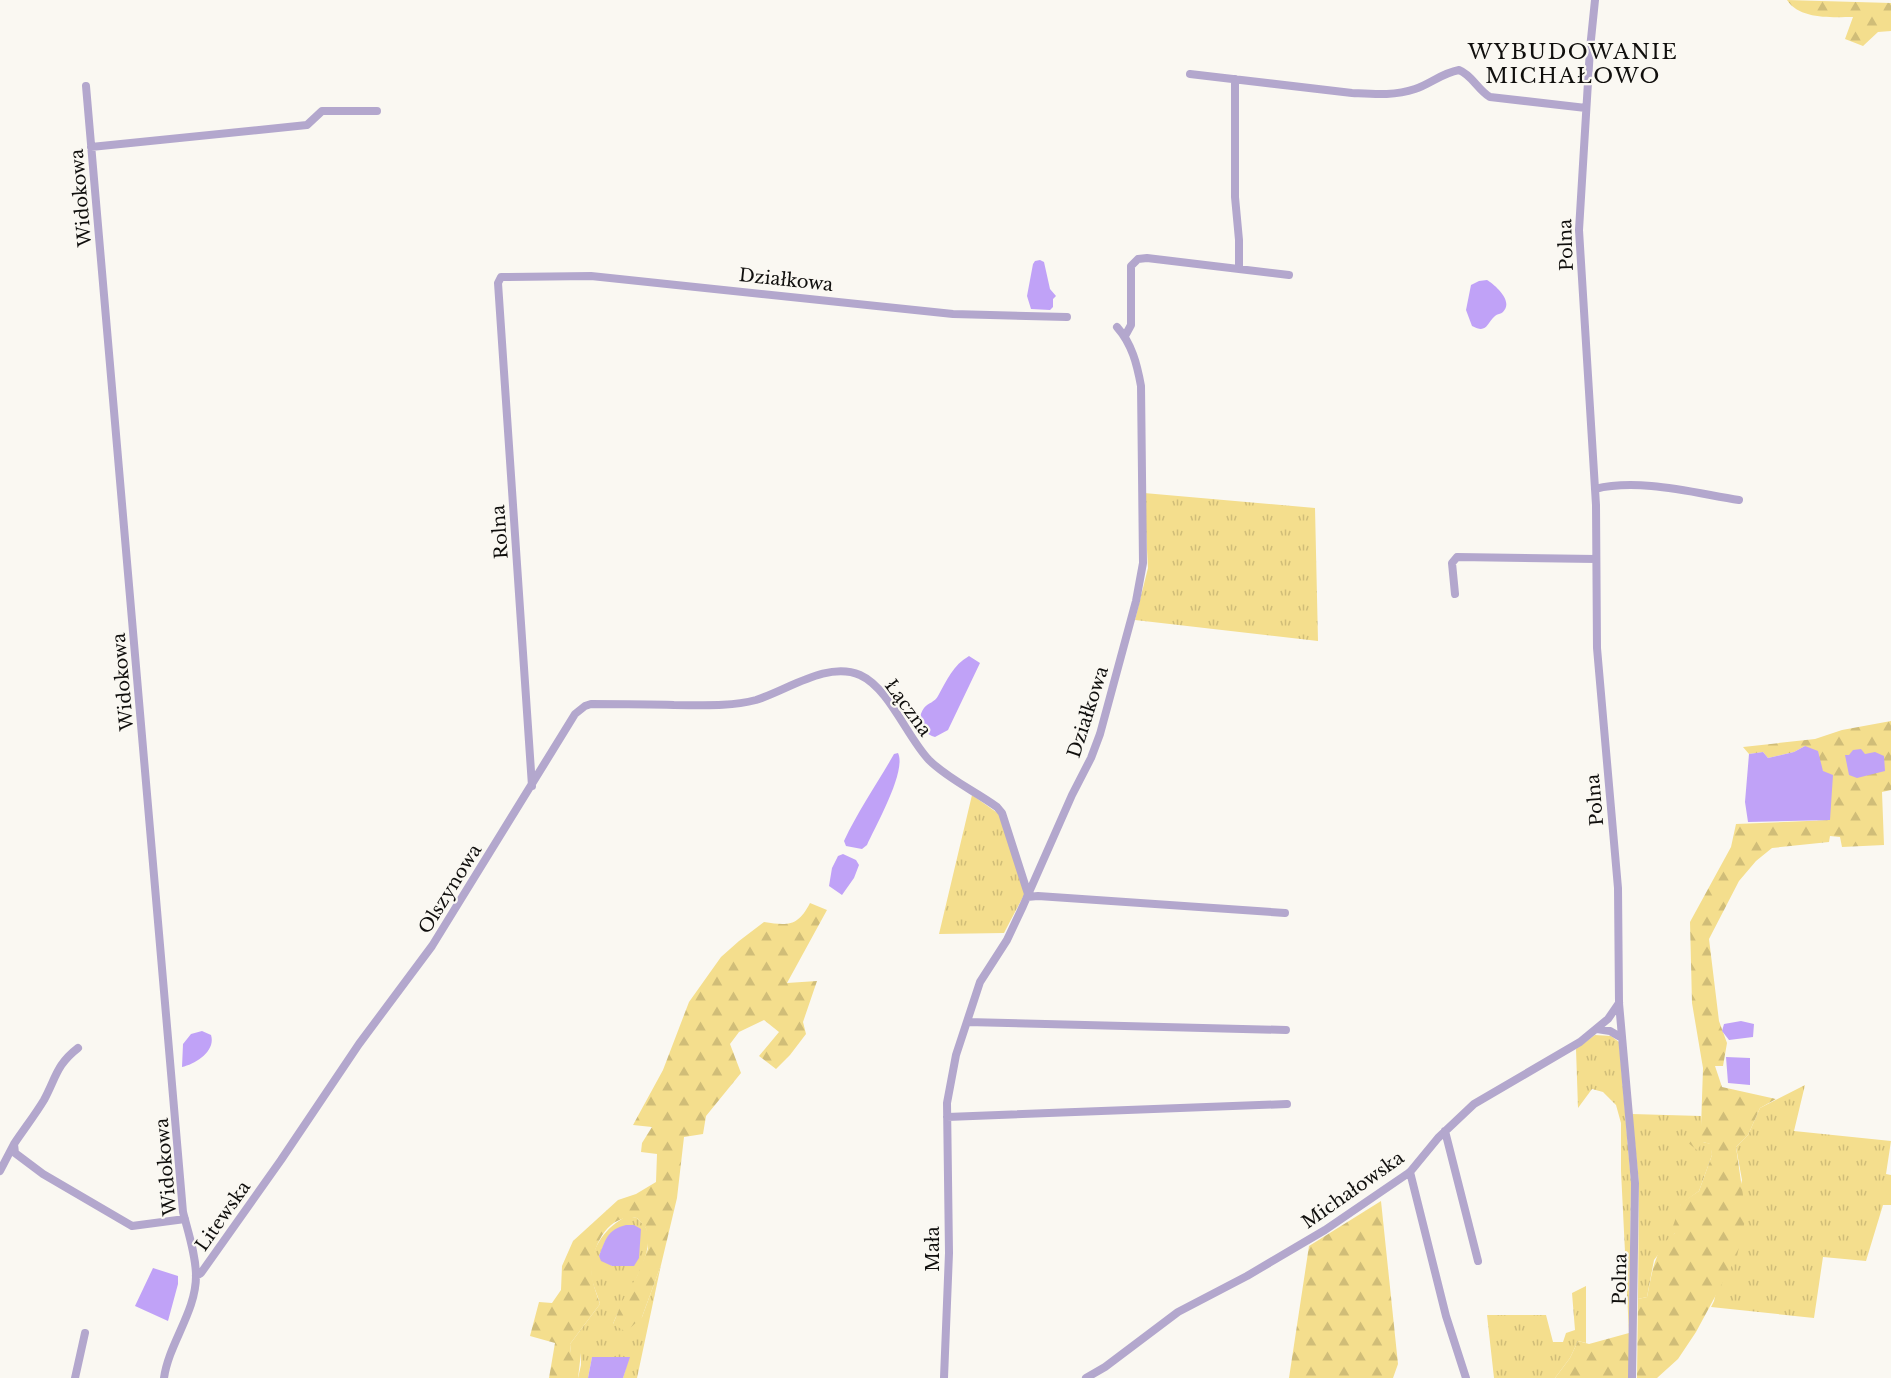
<svg xmlns="http://www.w3.org/2000/svg" width="1891" height="1378" font-family="'Libre Baskerville',serif">
<style>
.grass{fill:url(#grass-tufts);fill-rule:evenodd}
.forest{fill:url(#forest-firs)}
.water{fill:#c0a2f7}
.lines{fill:none;stroke-linecap:round;stroke-linejoin:round}
.street{stroke:#b3a7cd;stroke-width:8}
.labels{text-anchor:middle;stroke-width:4.5;stroke-linejoin:round;paint-order:stroke}
.street-label{font-size:18px;fill:#100f0d;stroke:#faf8f2}
.quarter-label{font-size:21px;letter-spacing:1.5px;fill:#100f0d;stroke:#faf8f2}
</style>
<defs>
<pattern id="grass-tufts" width="24" height="20" patternUnits="userSpaceOnUse" patternTransform="scale(1.5)"><rect width="24" height="20" fill="#f4de8d"/><path d="M3 7l-1-3M5 7V3M7 7l1-3M15 17l-1-3M17 17v-4M19 17l1-3" fill="none" stroke="#d0bd78"/></pattern>
<pattern id="forest-firs" width="22" height="20" patternUnits="userSpaceOnUse" patternTransform="scale(1.5)"><rect width="22" height="20" fill="#f4de8d"/><path d="M5 1l3.5 6h-7zM16 11l3.5 6h-7z" fill="#d0bd78"/></pattern>
</defs>
<rect width="100%" height="100%" fill="#faf8f2"/>
<!-- grass -->
<path class="grass" d="M1144,493L1315,508L1318,641L1135,620L1148,568Z
M972,795L999,814L1025,893L1004,933L939,934Z
M1595,1035L1611,1036L1619,1042L1631,1182L1629,1333L1621,1171V1123L1616,1105L1603,1092L1592,1089L1578,1108L1576,1049Z
M1805,1085L1794,1131L1891,1141L1886,1174L1891,1175V1205H1883L1866,1261L1823,1257L1814,1318L1711,1307L1714,1301L1742,1180L1736,1147L1748,1135L1760,1108Z
M1632,1114L1701,1116L1703,1142L1711,1144L1712,1155L1699,1191L1681,1204L1675,1233L1654,1260L1647,1297L1638,1299L1639,1183Z
M627,1216L637,1218C639,1221 645,1225 646,1228C657,1255 622,1299 613,1324L642,1317L661,1265L637,1378H623L629,1357H592L588,1378H578L581,1365V1353H571L570,1344L600,1304C598,1296 594,1288 592,1280C587,1253 603,1228 627,1216ZM605,1242L634,1266H612L599,1256Z
M1586,1286V1343L1578,1341L1570,1358L1555,1378H1494L1487,1315H1546L1553,1342H1563L1566,1333L1575,1330L1572,1293Z"/>
<!-- forest -->
<path class="forest" d="M1787,0L1891,3V31L1878,32L1863,46L1845,39L1853,17C1832,17 1800,20 1787,0Z
M1891,721V790L1882,792L1884,845L1842,847L1840,837L1830,836L1829,842L1772,848L1756,861L1739,881L1709,939L1719,1021L1727,1043L1723,1066H1715L1722,1087L1776,1099L1760,1108L1748,1135L1736,1147L1746,1216L1737,1256L1696,1332L1678,1359L1657,1378H1637L1638,1299L1647,1297C1652,1274 1654,1248 1675,1233L1673,1226L1681,1203L1699,1191L1712,1155L1710,1144L1703,1142L1697,1150L1687,1142L1689,1128H1701L1703,1068L1692,1003L1690,922L1731,847L1736,824L1830,820L1823,771L1805,746L1794,752L1768,758L1763,752L1749,754L1743,747L1815,739L1842,730Z
M810,903L827,910L787,983L817,981L803,1022L806,1034L790,1055L776,1069L759,1056L779,1032L764,1020L739,1032L730,1044L741,1073L706,1116L703,1134L684,1137L677,1198L661,1265L642,1317L626,1332L613,1324L623,1300L637,1276L648,1249L646,1228L637,1218C606,1213 590,1250 592,1276C593,1285 597,1295 600,1304L570,1344L571,1353H581L578,1378H549L555,1343L530,1336L539,1302L552,1303L561,1290L562,1266L573,1241L618,1200L636,1194L656,1182L657,1154L641,1152L642,1143L652,1127L633,1125L663,1070L689,1002L721,957L739,941L764,922C789,926 798,926 810,903Z
M1381,1201L1398,1364L1393,1378H1289L1309,1246Z
M1629,1333V1378H1555L1570,1358L1578,1341L1589,1344Z"/>
<!-- water -->
<path class="water" d="M1040,260L1044,262L1050,289L1056,296L1053,299V307L1050,310L1031,309L1027,296L1033,264L1035,261Z
M1487,280C1495,285 1514,301 1503,312C1501,314 1497,314 1495,316C1486,324 1487,334 1472,326L1466,310L1471,285L1479,281Z
M969,656L980,663L948,730L935,737C923,734 915,720 924,708C928,703 935,702 938,696C947,680 953,665 969,656Z
M1805,746L1818,751L1823,771L1833,775L1830,820L1748,822L1745,802L1749,754L1763,752L1768,758L1794,752Z
M1861,749L1865,754L1875,752L1884,756L1885,771L1857,778L1849,775L1845,755H1849L1853,750Z
M898,753C907,771 875,827 867,845L862,849L846,846L844,841C858,811 877,784 894,754Z
M843,854L856,860L859,865L854,878L842,895L829,886L832,868L838,856Z
M1741,1021L1754,1024L1753,1037L1729,1040L1722,1031L1724,1024Z
M202,1031L211,1035C216,1051 196,1064 182,1067L183,1044L191,1034Z
M1726,1057L1750,1058V1085L1728,1083Z
M626,1225H634L641,1229L639,1258L634,1266H612L601,1261L599,1256C606,1239 607,1230 626,1225Z
M153,1268L178,1276V1284L168,1321L135,1306Z
M592,1357H630L623,1378H588Z"/>
<g class="lines">
<!-- street -->
<path class="street" d="M1595,0L1590,49L1579,230L1596,505L1597,648L1618,888L1619,1003L1635,1183L1632,1378
M1190,74L1352,93C1373,94 1394,96 1415,89C1430,84 1442,73 1459,70C1472,75 1478,90 1490,97L1586,108
M1235,79V197L1239,240V269
M86,86L183,1212C188,1232 196,1255 196,1276C196,1312 169,1343 164,1378
M91,147L307,125L322,111H377
M1125,336L1131,325V266L1138,259L1147,258L1289,275
M1595,489C1639,478 1694,493 1739,500
M1455,594L1452,563L1457,557L1596,559
M532,786L498,283L501,277L591,276L953,314L1067,317
M1027,897L1038,896L1285,913
M967,1022L1286,1030
M1597,1029L1610,1031L1622,1038
M78,1048C56,1065 56,1078 44,1100C35,1115 24,1129 14,1144L15,1153L43,1174L132,1226L185,1219
M947,1117L1287,1104
M1445,1131L1478,1261
M0,1171L14,1144
M1410,1172L1446,1316L1466,1378
M196,1276L201,1273L281,1160L359,1044L432,946L575,714L585,706L591,704C619,704 646,704 674,705C702,705 729,707 756,700C788,690 827,661 860,675C889,688 907,737 929,760C948,779 975,791 997,807L1002,813L1028,894
M75,1378L85,1333
M944,1378L949,1253L947,1103L956,1055L980,982L1007,940L1023,906L1072,795L1091,758L1100,734L1136,601L1143,563L1141,386C1137,364 1132,344 1117,327
M1086,1378L1105,1367L1178,1312L1247,1276L1325,1230L1410,1172L1438,1138L1474,1104L1580,1042L1608,1019L1619,1003"/>
</g>
<g class="labels">
<!-- street labels -->
<g class="street-label">
<text transform="translate(81 198) rotate(-95)" y="6">Widokowa</text>
<text transform="translate(1566 245) rotate(-92)" y="6">Polna</text>
<text transform="translate(786 280) rotate(6)" y="6">Działkowa</text>
<text transform="translate(500 532) rotate(-94)" y="6">Rolna</text>
<text transform="translate(123 682) rotate(-95)" y="6">Widokowa</text>
<text transform="translate(908 708) rotate(54)" y="6">Łączna</text>
<text transform="translate(1088 712) rotate(-72)" y="6">Działkowa</text>
<text transform="translate(1595 800) rotate(-95)" y="6">Polna</text>
<text transform="translate(450 889) rotate(-58)" y="6">Olszynowa</text>
<text transform="translate(166 1167) rotate(-95)" y="6">Widokowa</text>
<text transform="translate(1353 1190) rotate(-35)" y="6">Michałowska</text>
<text transform="translate(223 1216) rotate(-55)" y="6">Litewska</text>
<text transform="translate(933 1249) rotate(-90)" y="6">Mała</text>
<text transform="translate(1620 1279) rotate(-89)" y="6">Polna</text>
</g>
<!-- quarter labels -->
<g class="quarter-label">
<text x="1573" y="59">WYBUDOWANIE<tspan x="1573" dy="24">MICHAŁOWO</tspan></text>
</g>
</g>
</svg>
